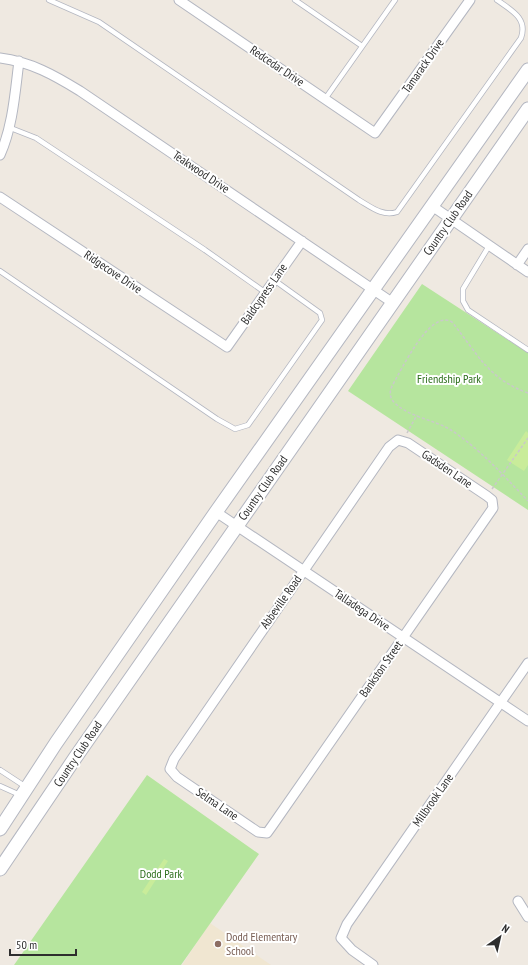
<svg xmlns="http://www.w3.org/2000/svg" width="528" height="965" font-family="'PT Sans Narrow',sans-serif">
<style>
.education{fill:#f0e6d1}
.green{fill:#b6e59e}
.pitch{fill:#c9ec9a}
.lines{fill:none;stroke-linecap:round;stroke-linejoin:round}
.lane-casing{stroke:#b4b7c1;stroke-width:6}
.street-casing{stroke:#b4b7c1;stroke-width:11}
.secondary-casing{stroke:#b4b7c1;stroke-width:15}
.path{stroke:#c9c9c9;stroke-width:1.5;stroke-dasharray:3 2;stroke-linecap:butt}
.lane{stroke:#fff;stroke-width:4.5}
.street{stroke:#fff;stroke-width:9}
.secondary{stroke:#fff;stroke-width:13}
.education-dot{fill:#8d6e63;stroke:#fff;stroke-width:1.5}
.labels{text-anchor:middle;stroke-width:4;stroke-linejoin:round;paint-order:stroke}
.street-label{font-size:12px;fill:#2e2e2e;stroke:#fff}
.park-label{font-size:12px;fill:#2c6e1b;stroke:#fff}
.education-label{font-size:12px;fill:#785e54;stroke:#fff;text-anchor:start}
</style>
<rect width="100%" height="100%" fill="#efe9e1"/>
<!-- education -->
<path class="education" d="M210,923L271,965H182Z"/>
<!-- green -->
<path class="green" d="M422,284L528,353V510L348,391Z
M147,775L259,854L181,965H14Z"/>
<!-- pitch -->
<path class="pitch" d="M526,431L528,433V465L524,471L507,460Z
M164,859L168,861L146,895L142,892Z"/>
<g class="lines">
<defs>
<path id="lane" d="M49,0L99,22L359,200C371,207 383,217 397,212L521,38C528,18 511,10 497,0
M295,0L362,46
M325,99L395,0
M8,127L36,138L205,250L266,293
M489,246L463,289V301L468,310L528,350
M0,271L217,419L235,429L248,425L322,320L320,313L274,280
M0,770L26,787
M0,786L20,795"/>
<path id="street" d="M179,0L375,133L470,0
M0,58C31,62 54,75 80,91L393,303
M0,155C13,126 15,92 19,61
M0,197L227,347L302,241
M432,206L528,272
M517,265L528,249
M398,440L408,443L487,496L492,500L493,508L272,826L267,833L258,832L177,777L170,769L174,759L389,447Z
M216,512L528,721
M518,901L528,917
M373,965L352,950L341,938L347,924L528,663"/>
<path id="secondary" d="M0,829L56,743L216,512L528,70
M0,869L75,758L528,109"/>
</defs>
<!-- lane casing -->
<use href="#lane" class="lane-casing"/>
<!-- street casing -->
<use href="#street" class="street-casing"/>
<!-- secondary casing -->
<use href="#secondary" class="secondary-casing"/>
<!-- path -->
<path class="path" d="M528,393C488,379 477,353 452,322C430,308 401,371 392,386C390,391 389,396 393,401C405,416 435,420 451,430C480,449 504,476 528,501
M407,433L417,415
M492,489L528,438"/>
<!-- lane -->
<use href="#lane" class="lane"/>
<!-- street -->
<use href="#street" class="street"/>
<!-- secondary -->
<use href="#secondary" class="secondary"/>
</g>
<!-- markers -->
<circle class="education-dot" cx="218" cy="944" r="4"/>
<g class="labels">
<!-- street labels -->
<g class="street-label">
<text transform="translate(277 66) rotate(34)" y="4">Redcedar Drive</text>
<text transform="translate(423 66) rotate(-55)" y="4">Tamarack Drive</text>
<text transform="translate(201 172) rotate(34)" y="4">Teakwood Drive</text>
<text transform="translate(448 223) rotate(-55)" y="4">Country Club Road</text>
<text transform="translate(113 272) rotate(34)" y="4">Ridgecove Drive</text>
<text transform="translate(264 294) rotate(-55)" y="4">Baldcypress Lane</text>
<text transform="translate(447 469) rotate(34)" y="4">Gadsden Lane</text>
<text transform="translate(263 488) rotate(-55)" y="4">Country Club Road</text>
<text transform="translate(281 602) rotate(-55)" y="4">Abbeville Road</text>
<text transform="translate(362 610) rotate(34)" y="4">Talladega Drive</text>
<text transform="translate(381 669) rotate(-55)" y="4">Bankston Street</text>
<text transform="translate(78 754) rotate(-56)" y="4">Country Club Road</text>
<text transform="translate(433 800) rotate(-55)" y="4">Millbrook Lane</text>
<text transform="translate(217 804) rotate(34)" y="4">Selma Lane</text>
</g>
<!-- park labels -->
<g class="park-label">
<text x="449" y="383">Friendship Park</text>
<text x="161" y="878">Dodd Park</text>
</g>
<!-- education labels -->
<g class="education-label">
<text x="226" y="941">Dodd Elementary<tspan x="226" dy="14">School</tspan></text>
</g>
</g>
<!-- north arrow -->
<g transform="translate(500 937) rotate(34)" stroke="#ffffff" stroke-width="3" paint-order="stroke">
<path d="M0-3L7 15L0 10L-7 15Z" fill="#2e2e2e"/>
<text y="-6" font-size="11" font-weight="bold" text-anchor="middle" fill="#2e2e2e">N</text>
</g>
<!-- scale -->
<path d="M10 949v6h66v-6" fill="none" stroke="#2e2e2e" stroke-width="2"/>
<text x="16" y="949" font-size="12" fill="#2e2e2e" stroke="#ffffff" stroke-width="3" paint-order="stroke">50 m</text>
</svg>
